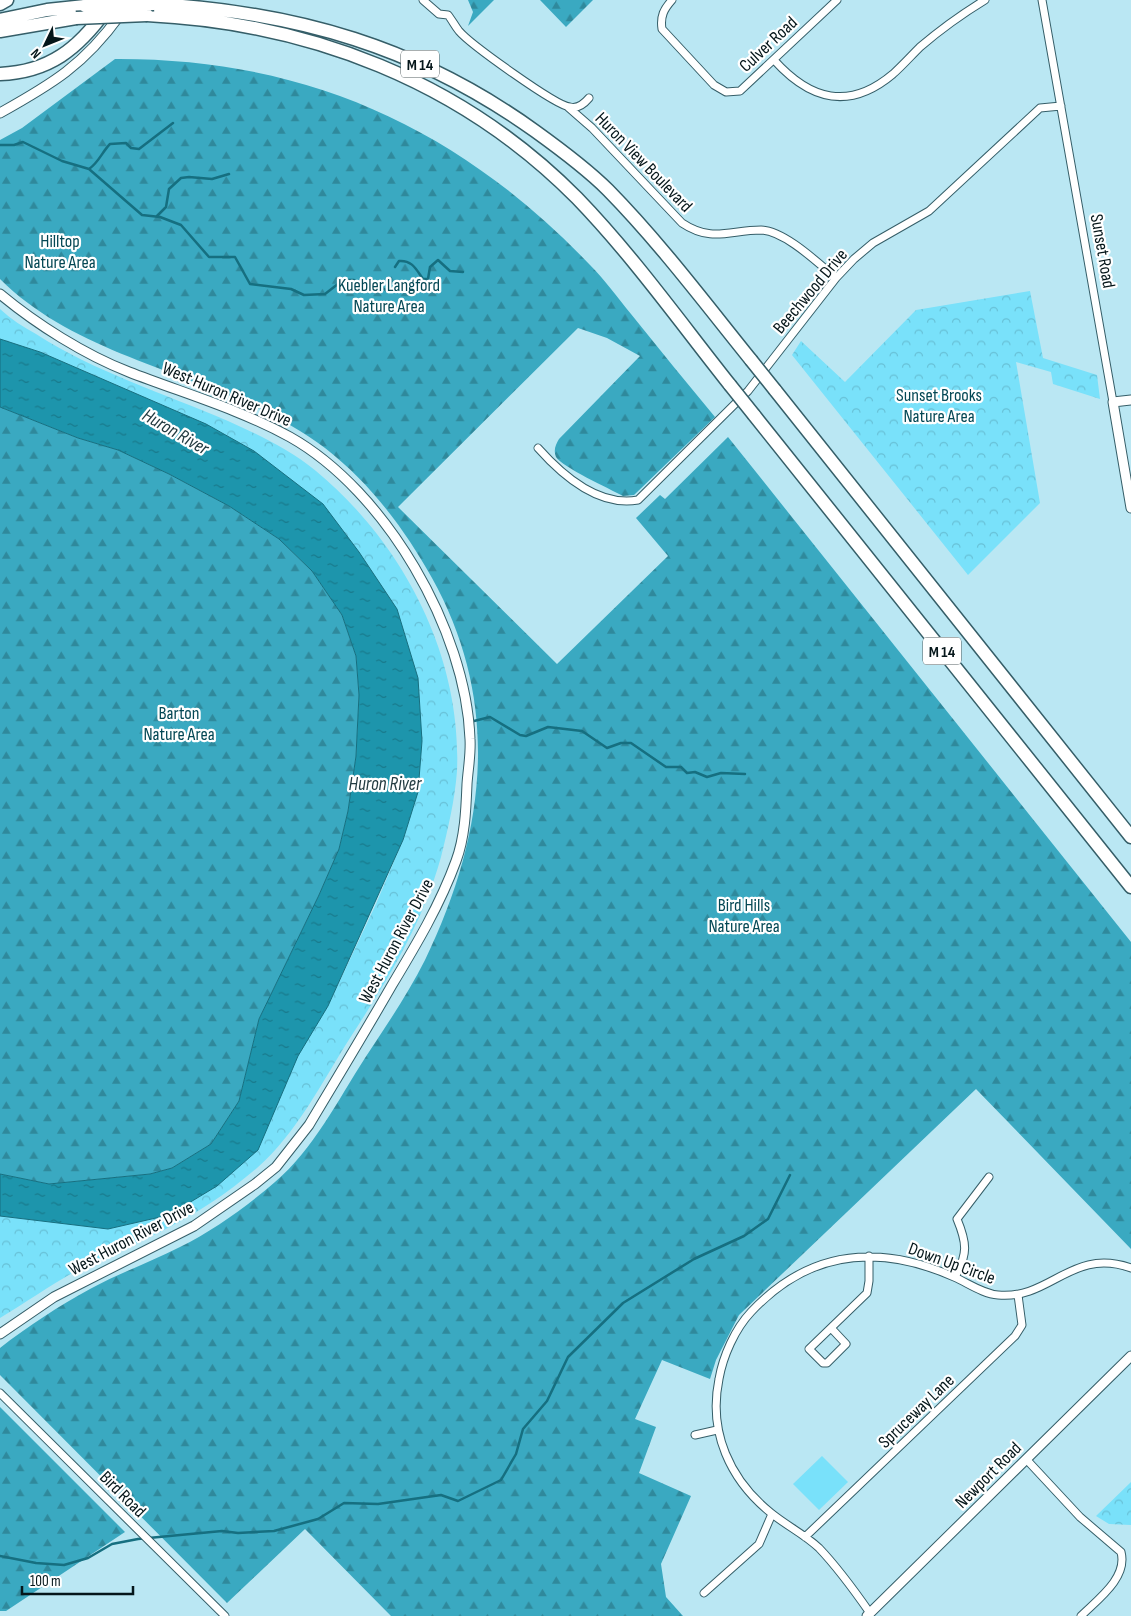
<svg xmlns="http://www.w3.org/2000/svg" width="1131" height="1616" font-family="'Sofia Sans Condensed',sans-serif">
<style>
.forest{fill:url(#forest-firs)}
.park{fill:url(#park-crowns)}
.pitch{fill:#79e1fa}
.water{fill:url(#water-ripples);stroke:#166f80}
.lines{fill:none;stroke-linecap:round;stroke-linejoin:round}
.stream{stroke:#166f80;stroke-width:2.5}
.minor-casing{stroke:#355e68;stroke-width:9}
.tertiary-casing{stroke:#355e68;stroke-width:11}
.motorway-casing{stroke:#355e68;stroke-width:15}
.minor{stroke:#fff;stroke-width:7}
.tertiary{stroke:#fff;stroke-width:9}
.motorway{stroke:#fff;stroke-width:12}
.motorway-bridge-casing{stroke:#355e68;stroke-width:15;stroke-linecap:butt}
.motorway-bridge{stroke:#fff;stroke-width:12}
.labels{text-anchor:middle;stroke-width:4.5;stroke-linejoin:round;paint-order:stroke}
.shield{fill:#fff;stroke:#505c5f;stroke-width:1}
.shield-label{font-size:16px;font-weight:bold;fill:#05161a}
.street-label{font-size:18px;fill:#05161a;stroke:#fff}
.park-label{font-size:18px;fill:#034754;stroke:#fff}
.water-label{font-size:19px;font-style:italic;fill:#233b41;stroke:#fff}
</style>
<defs>
<pattern id="forest-firs" width="22" height="20" patternUnits="userSpaceOnUse" patternTransform="scale(1.25)"><rect width="22" height="20" fill="#3aa9c1"/><path d="M5 1l3.5 6h-7zM16 11l3.5 6h-7z" fill="#2f899c"/></pattern>
<pattern id="park-crowns" width="20" height="18" patternUnits="userSpaceOnUse" patternTransform="scale(1.25)"><rect width="20" height="18" fill="#79e1fa"/><path d="M2 6a3 3 0 1 1 6 0M12 15a3 3 0 1 1 6 0" fill="none" stroke="#67c0d6"/></pattern>
<pattern id="water-ripples" width="26" height="14" patternUnits="userSpaceOnUse" patternTransform="scale(1.25)"><rect width="26" height="14" fill="#1d95ac"/><path d="M2 4q2-2 4 0t4 0M15 11q2-2 4 0t4 0" fill="none" stroke="#18798b"/></pattern>
</defs>
<rect width="100%" height="100%" fill="#bae7f3"/>
<!-- forest -->
<path class="forest" d="M468,0H494L468,26L473,12Z
M540,0H593L566,27Z
M115,59C307,58 459,128 590,265C605,280 618,298 631,314C659,349 687,383 715,417L634,495L623,496C610,489 562,467 556,457C553,450 556,444 559,439L640,356L607,338L578,328L398,507L557,664L668,556L636,518L660,495L665,499L728,437L1131,942V1249L976,1089L739,1315L716,1360L710,1379L662,1360L635,1419L656,1427L639,1473L691,1496L661,1564L666,1597L683,1616H391L305,1529L227,1603L0,1375V1348C28,1326 59,1306 90,1289C119,1273 151,1262 180,1247C214,1230 247,1206 275,1182C313,1150 338,1100 365,1058C386,1026 408,994 425,960C486,834 502,704 432,578C404,528 370,483 325,448C228,374 87,366 0,279V140L22,128Z
M0,407L78,438L118,450L169,474L229,506L279,539L312,571L342,615L356,656L359,695L356,756L348,811L339,849L319,895L259,1019L239,1101L211,1144L172,1168L150,1174L49,1184L0,1174Z
M0,1407L125,1532L6,1611H0Z"/>
<!-- park -->
<path class="park" d="M1030,291L1043,358L1097,375L1100,399L1053,384L1051,372L1016,362L1040,503L968,575L792,355L801,341L845,382L916,310Z
M0,309C11,319 23,327 36,334C95,372 163,393 228,421C259,435 289,449 316,471C403,543 462,656 457,771C455,799 448,829 441,857C423,923 387,981 350,1038C322,1082 297,1133 257,1168C228,1193 195,1215 160,1232C132,1246 102,1257 74,1272C49,1286 25,1303 0,1318V1216L108,1229L169,1215L217,1186L328,1006L376,904L403,840L418,792L422,741L418,678L397,609L359,552L323,505L254,451L206,424L40,352L0,339Z
M1131,1482V1525L1109,1524L1096,1516Z"/>
<!-- pitch -->
<path class="pitch" d="M822,1456L848,1482L819,1510L793,1484Z"/>
<!-- water -->
<path class="water" d="M0,339L40,352L206,424L254,451L323,504L359,552L397,609L418,678L422,741L418,792L403,840L328,1006L298,1056L258,1150L217,1186L169,1215L108,1229L0,1216V1174L49,1184L150,1174L172,1168L211,1144L239,1101L259,1019L319,895L339,849L348,811L356,756L359,695L356,656L342,615L312,571L279,539L229,506L169,474L118,450L78,438L0,407Z"/>
<g class="lines">
<!-- stream -->
<path class="stream" d="M0,145H14L23,142L62,161L89,169L142,215L160,217L181,225L209,257H235L250,284L291,289L304,295L325,294L343,280H354L363,287L377,284L387,291L402,285
M89,169C99,162 102,152 110,144L126,143L131,148L139,149L173,123
M157,216L166,207L169,189L181,178L189,177L212,179L229,174
M395,267L399,261C412,260 416,269 423,279H428L430,267L438,260L450,271L463,272
M474,721L490,717L520,735L526,736L548,727L582,731L607,748L621,743H631L666,767H681L687,773L695,772L707,777L721,773L745,774
M0,1556L36,1563L64,1565L88,1558L112,1544L138,1539L222,1531L238,1533L274,1531L318,1519L344,1503L378,1504L441,1495L458,1501L501,1480L516,1454L523,1429L547,1401L568,1357L623,1303L694,1259L744,1236L768,1219L790,1175"/>
<defs>
<path id="minor" d="M423,0L439,14L448,15C452,20 455,26 459,31C470,44 556,106 570,107C578,109 584,104 589,98
M672,0C664,9 660,16 662,29L714,85L726,92L740,91L837,0
M1042,0L1113,402
M774,60C810,100 849,111 893,74C902,66 911,56 920,47C940,30 962,14 985,0
M568,107L592,128L682,223C712,243 730,230 761,230C785,231 818,263 836,278
M538,448C562,475 599,507 638,500L748,391L836,278L854,259L873,243L929,211L1040,108L1061,106
M955,1277C968,1254 967,1243 957,1219L989,1177
M831,1328L846,1344L827,1363H823L809,1349L867,1293L869,1281V1256
M0,1393L225,1616
M695,1435L717,1430
M1026,1459L1080,1517L1121,1552C1128,1578 1097,1600 1081,1616
M805,1537L1015,1336L1022,1325L1018,1295
M704,1593L759,1544L772,1514
M870,1613C854,1590 838,1568 819,1548C804,1534 787,1526 771,1513C730,1480 708,1432 719,1379C723,1356 735,1329 751,1312C783,1278 823,1256 871,1257C901,1257 927,1265 954,1277C968,1283 983,1294 998,1295C1051,1300 1071,1247 1131,1268"/>
<path id="tertiary" d="M0,113C52,84 84,65 120,15
M0,294C36,324 85,355 129,372C183,393 239,409 290,437C386,491 466,630 470,739C471,754 468,769 467,784C466,809 465,837 456,861C440,905 416,945 392,985C365,1032 337,1078 309,1125L276,1167L255,1184L194,1226L54,1297L0,1334
M1131,400L1113,402L1131,508
M867,1616L1131,1356"/>
<path id="motorway" d="M0,4L7,0
M154,4C297,12 418,47 535,131C560,149 586,168 608,190C660,243 705,303 751,360
M147,15C310,23 461,81 577,198C633,256 680,322 730,385
M0,20L47,10L85,6
M0,31L76,18
M0,74C49,72 78,49 106,10
M775,390L1131,837
M754,415L1131,887"/>
</defs>
<!-- minor casing -->
<use href="#minor" class="minor-casing"/>
<!-- tertiary casing -->
<use href="#tertiary" class="tertiary-casing"/>
<!-- motorway casing -->
<use href="#motorway" class="motorway-casing"/>
<!-- minor -->
<use href="#minor" class="minor"/>
<!-- tertiary -->
<use href="#tertiary" class="tertiary"/>
<!-- motorway -->
<use href="#motorway" class="motorway"/>
<defs>
<path id="motorway-bridge" d="M85,6L154,4
M76,18L147,15
M751,360L775,390
M730,385L754,415"/>
</defs>
<!-- motorway-bridge casing -->
<use href="#motorway-bridge" class="motorway-bridge-casing"/>
<!-- motorway-bridge -->
<use href="#motorway-bridge" class="motorway-bridge"/>
</g>
<g class="labels">
<!-- shield labels -->
<g class="shield">
<rect x="401" y="50.5" width="38" height="27" rx="4"/>
<rect x="923" y="637.5" width="38" height="27" rx="4"/>
</g>
<g class="shield-label">
<text x="420" y="70">M 14</text>
<text x="942" y="657">M 14</text>
</g>
<!-- street labels -->
<g class="street-label">
<text transform="translate(768 44) rotate(-43)" y="6">Culver Road</text>
<text transform="translate(644 162) rotate(46)" y="6">Huron View Boulevard</text>
<text transform="translate(1103 251) rotate(80)" y="6">Sunset Road</text>
<text transform="translate(810 291) rotate(-50)" y="6">Beechwood Drive</text>
<text transform="translate(227 394) rotate(23)" y="6">West Huron River Drive</text>
<text transform="translate(396 941) rotate(-62)" y="6">West Huron River Drive</text>
<text transform="translate(131 1238) rotate(-28)" y="6">West Huron River Drive</text>
<text transform="translate(952 1263) rotate(20)" y="6">Down Up Circle</text>
<text transform="translate(916 1411) rotate(-44)" y="6">Spruceway Lane</text>
<text transform="translate(988 1475) rotate(-45)" y="6">Newport Road</text>
<text transform="translate(123 1494) rotate(45)" y="6">Bird Road</text>
</g>
<!-- park labels -->
<g class="park-label">
<text x="60" y="247">Hilltop<tspan x="60" dy="21">Nature Area</tspan></text>
<text x="389" y="291">Kuebler Langford<tspan x="389" dy="21">Nature Area</tspan></text>
<text x="939" y="401">Sunset Brooks<tspan x="939" dy="21">Nature Area</tspan></text>
<text x="179" y="719">Barton<tspan x="179" dy="21">Nature Area</tspan></text>
<text x="744" y="911">Bird Hills<tspan x="744" dy="21">Nature Area</tspan></text>
</g>
<!-- water labels -->
<g class="water-label">
<text transform="translate(176 431) rotate(30)" y="7">Huron River</text>
<text x="385" y="790">Huron River</text>
</g>
</g>
<!-- north arrow -->
<g transform="translate(45 45) rotate(227)" stroke="#ffffff" stroke-width="4" paint-order="stroke">
<path d="M0-4L9 19L0 12L-9 19Z" fill="#05161a"/>
<text y="-8" font-size="14" font-weight="bold" text-anchor="middle" fill="#05161a">N</text>
</g>
<!-- scale -->
<path d="M22 1586v8h111v-8" fill="none" stroke="#05161a" stroke-width="2.5"/>
<text x="30" y="1586" font-size="15" fill="#05161a" stroke="#ffffff" stroke-width="4" paint-order="stroke">100 m</text>
</svg>
